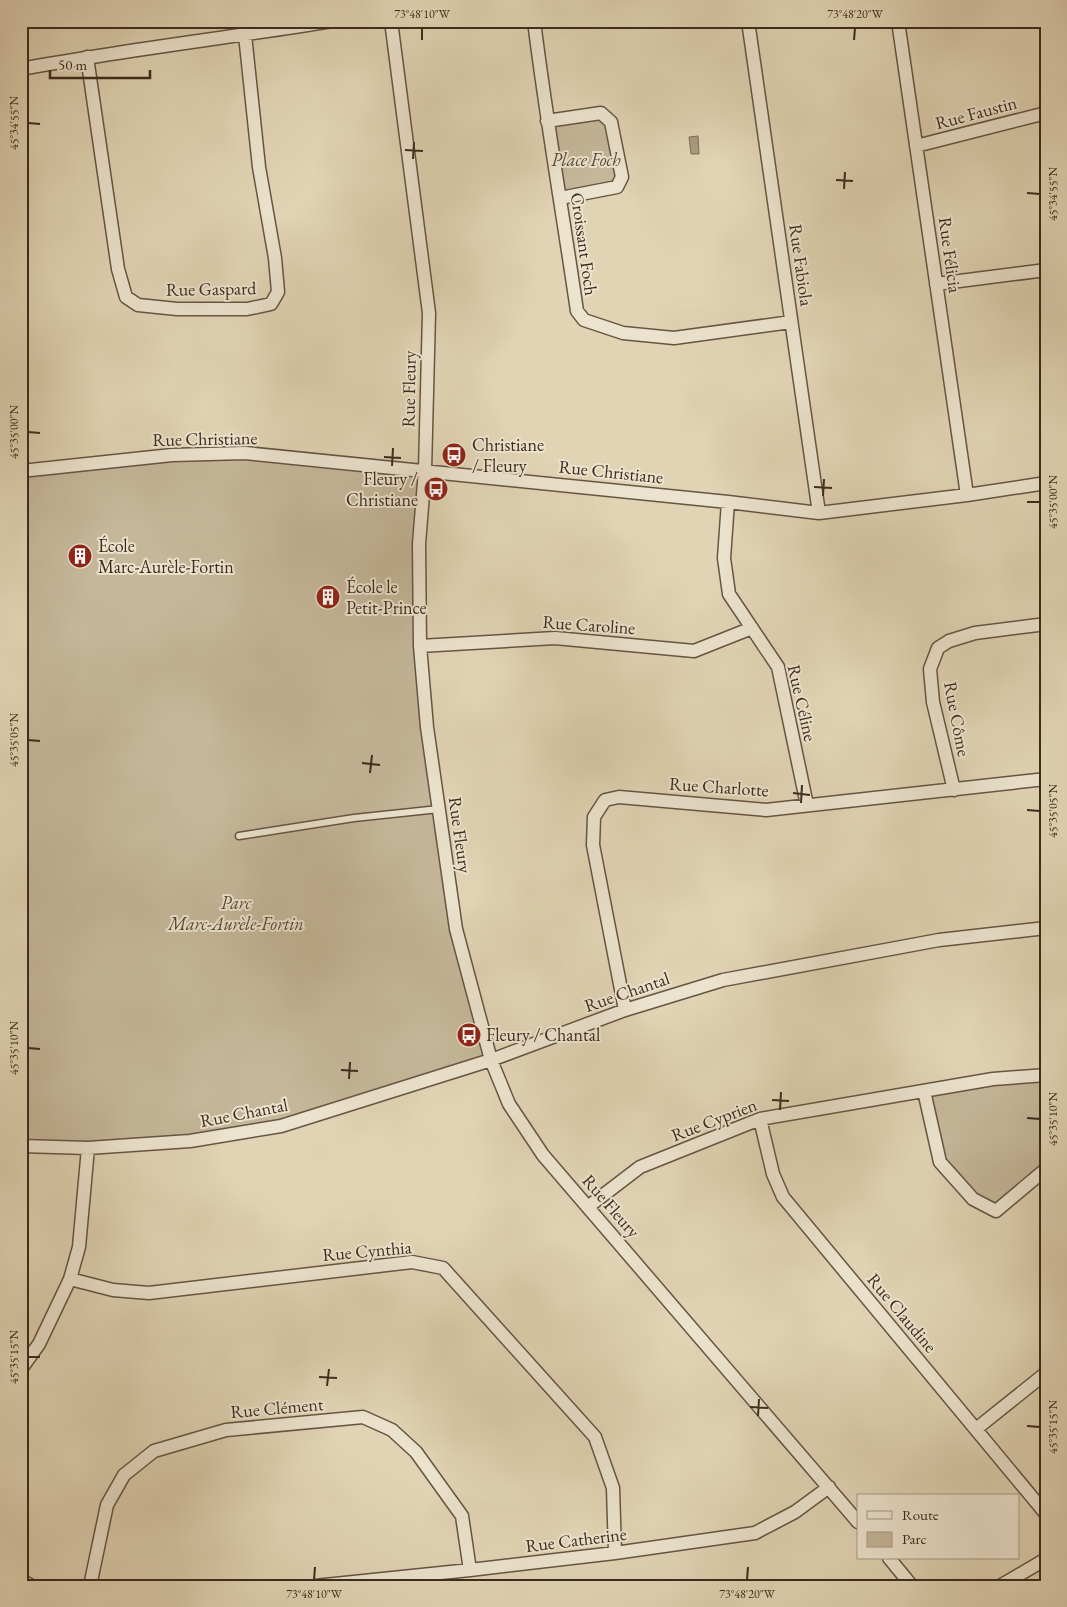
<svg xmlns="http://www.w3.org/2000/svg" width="1067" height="1607" font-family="'EB Garamond',serif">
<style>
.green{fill:#c5b79a;stroke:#80715c}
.water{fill:#a99b81;stroke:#7d6e59}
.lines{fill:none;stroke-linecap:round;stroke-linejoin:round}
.service-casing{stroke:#655543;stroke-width:9}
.minor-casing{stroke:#655543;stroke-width:15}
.service{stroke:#ece3ce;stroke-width:6}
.minor{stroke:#ece3ce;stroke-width:12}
.ticks{fill:none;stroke:#3c2b1d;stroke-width:2}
.labels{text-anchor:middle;stroke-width:4;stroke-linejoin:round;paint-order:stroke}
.street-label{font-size:18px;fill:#3c2b1d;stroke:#ece3ce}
.park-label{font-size:18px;font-style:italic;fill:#574736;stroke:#ece3ce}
.poi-label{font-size:18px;fill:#3c2b1d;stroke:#ece3ce;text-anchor:start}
.neatline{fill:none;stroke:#3c2b1d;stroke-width:2}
.ticks-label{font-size:12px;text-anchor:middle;fill:#3c2b1d}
</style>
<rect width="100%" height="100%" fill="#e1d4b4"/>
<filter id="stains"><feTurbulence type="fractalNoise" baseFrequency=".004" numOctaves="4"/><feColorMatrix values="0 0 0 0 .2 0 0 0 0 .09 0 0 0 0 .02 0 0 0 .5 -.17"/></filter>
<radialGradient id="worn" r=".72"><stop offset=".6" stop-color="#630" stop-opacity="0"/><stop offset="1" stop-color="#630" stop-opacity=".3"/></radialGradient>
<!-- green -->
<path class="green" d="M601,113L611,122L617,187L560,198L547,121Z
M245,453L425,470L420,646L456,929L491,1060L281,1126L190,1141L21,1146V471Z
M1046,1075V1169L996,1211L940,1162L924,1091Z"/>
<!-- water -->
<path class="water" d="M698,136L699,154H691L689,137Z"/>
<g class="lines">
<defs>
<path id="service" d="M239,836L354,818L439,809"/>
<path id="minor" d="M391,21L429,313L425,470L419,544L420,646L427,727L456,929L491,1060L509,1104L543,1155L858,1522
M534,21C546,118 563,215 577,311L584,320L623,333L674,338L791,322
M748,21L819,513
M898,21L967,495
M87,57L118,269L126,297L138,305L177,309H247L271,304L278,292L275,258L259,167L245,35
M21,69C124,50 228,38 332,21
M547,121L601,113L611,122L622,177L617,187L560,198
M916,146L1046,113
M936,284L1046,270
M21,471L172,455L245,453L728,502L819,513L967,495L1046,483
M728,502L724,558L729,594L778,667L807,805
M420,646L555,638L694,651L752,628
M954,790L933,702L930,669L938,648L949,641L975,633L1046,624
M625,1010L593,845L594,817L605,800L619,797L766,810L1046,779
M924,1091L940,1162L973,1199L996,1211L1046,1169
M760,1119L773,1174L783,1197L1046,1514
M21,1146L88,1148L190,1141L281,1126L491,1060L625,1010L723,980L939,940L1046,928
M589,1206L640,1167L760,1119L993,1079L1046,1075
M70,1279L113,1290L149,1293L412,1262L443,1268L595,1437L613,1488L615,1553
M21,1369L39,1344L70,1279L79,1247L88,1148
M976,1429L1046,1373
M889,1558L912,1586
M21,1580L32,1586
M90,1586L107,1505L124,1475L154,1451L226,1430L363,1417L392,1430L416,1452L462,1516L470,1570
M315,1586L470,1570L615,1553L755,1533L795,1512L829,1487
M1000,1586L1046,1559"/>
</defs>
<!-- service casing -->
<use href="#service" class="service-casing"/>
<!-- minor casing -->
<use href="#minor" class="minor-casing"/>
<!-- service -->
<use href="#service" class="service"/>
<!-- minor -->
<use href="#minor" class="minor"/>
</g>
<!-- ticks -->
<path class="ticks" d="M422,40V28M854,40L855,28M28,123L40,124M405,150L423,151M413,159L414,142M836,180L853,181M844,189L845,172M1027,193L1040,194M28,432L40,433M384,457L401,458M392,466L393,448M814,487L832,488M823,496L824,479M1027,502H1040M28,740L40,741M362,763L380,765M370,773L372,755M793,793L810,795M801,803L802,785M1027,810L1040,811M28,1048L40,1049M341,1070L358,1071M349,1079L350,1062M772,1100L789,1101M780,1110L781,1092M1027,1118L1040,1119M28,1357H40M319,1377L337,1378M327,1386L329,1369M750,1407L768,1408M758,1416L759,1399M1027,1426L1040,1427M314,1580L315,1567M747,1580L748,1567"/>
<!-- icons -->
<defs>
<symbol id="bus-disc" viewBox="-11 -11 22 22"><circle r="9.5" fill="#8f2418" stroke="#ece3ce"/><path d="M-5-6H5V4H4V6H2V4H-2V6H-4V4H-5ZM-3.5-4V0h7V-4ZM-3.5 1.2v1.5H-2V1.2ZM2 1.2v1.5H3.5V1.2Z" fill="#fff"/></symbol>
<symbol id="building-disc" viewBox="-11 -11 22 22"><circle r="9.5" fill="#8f2418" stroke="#ece3ce"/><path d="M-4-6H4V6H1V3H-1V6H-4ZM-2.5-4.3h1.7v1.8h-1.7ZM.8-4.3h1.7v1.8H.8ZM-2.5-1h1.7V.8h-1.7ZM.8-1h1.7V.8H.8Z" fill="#fff"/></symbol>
</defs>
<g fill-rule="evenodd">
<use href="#bus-disc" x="440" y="441" width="28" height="28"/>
<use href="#bus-disc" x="422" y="475" width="28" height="28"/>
<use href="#building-disc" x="66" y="542" width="28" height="28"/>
<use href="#building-disc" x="314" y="583" width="28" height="28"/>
<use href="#bus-disc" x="455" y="1021" width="28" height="28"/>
</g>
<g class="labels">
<!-- street labels -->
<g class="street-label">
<text transform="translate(976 113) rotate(-15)" y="6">Rue Faustin</text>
<text transform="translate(584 244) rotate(82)" y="6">Croissant Foch</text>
<text transform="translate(950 255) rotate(82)" y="6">Rue Félicia</text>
<text transform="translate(801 265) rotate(82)" y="6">Rue Fabiola</text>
<text transform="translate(211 289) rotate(-1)" y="6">Rue Gaspard</text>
<text transform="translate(409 389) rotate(-89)" y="6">Rue Fleury</text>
<text transform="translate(205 439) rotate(-1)" y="6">Rue Christiane</text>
<text transform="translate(611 472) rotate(6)" y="6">Rue Christiane</text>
<text transform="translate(589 625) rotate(4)" y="6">Rue Caroline</text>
<text transform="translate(802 703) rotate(77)" y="6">Rue Céline</text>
<text transform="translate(957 719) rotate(79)" y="6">Rue Côme</text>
<text transform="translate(719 787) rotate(4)" y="6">Rue Charlotte</text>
<text transform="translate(460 835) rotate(82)" y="6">Rue Fleury</text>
<text transform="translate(627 992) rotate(-19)" y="6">Rue Chantal</text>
<text transform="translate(244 1113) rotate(-11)" y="6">Rue Chantal</text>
<text transform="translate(714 1120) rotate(-21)" y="6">Rue Cyprien</text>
<text transform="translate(611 1206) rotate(49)" y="6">Rue Fleury</text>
<text transform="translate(367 1251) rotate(-5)" y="6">Rue Cynthia</text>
<text transform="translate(902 1313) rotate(50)" y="6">Rue Claudine</text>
<text transform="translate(277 1408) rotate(-5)" y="6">Rue Clément</text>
<text transform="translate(576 1540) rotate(-7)" y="6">Rue Catherine</text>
</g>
<!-- park labels -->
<g class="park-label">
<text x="586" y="166">Place Foch</text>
<text x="236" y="909">Parc<tspan x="236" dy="21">Marc-Aurèle-Fortin</tspan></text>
</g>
<!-- poi labels -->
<g class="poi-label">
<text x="472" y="451">Christiane<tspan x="472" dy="21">/ Fleury</tspan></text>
<text x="418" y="485" text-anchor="end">Fleury /<tspan x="418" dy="21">Christiane</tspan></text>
<text x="98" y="552">École<tspan x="98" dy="21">Marc-Aurèle-Fortin</tspan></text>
<text x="346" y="593">École le<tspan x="346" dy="21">Petit-Prince</tspan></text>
<text x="486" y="1041">Fleury / Chantal</text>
</g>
</g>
<!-- margin -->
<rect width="1067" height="1607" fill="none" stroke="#e1d4b4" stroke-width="55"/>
<!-- legend -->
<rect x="857" y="1494" width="162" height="65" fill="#ece3ce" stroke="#a69987"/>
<rect x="867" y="1511" width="25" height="8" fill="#ece3ce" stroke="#a69987"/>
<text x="902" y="1520" font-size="15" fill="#3c2b1d">Route</text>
<rect x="867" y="1532" width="25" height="15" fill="#c5b79a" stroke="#a69987"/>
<text x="902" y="1544" font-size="15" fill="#3c2b1d">Parc</text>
<!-- scale -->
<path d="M50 70v8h100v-8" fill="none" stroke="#3c2b1d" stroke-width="2.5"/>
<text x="58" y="70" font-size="15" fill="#3c2b1d" stroke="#ece3ce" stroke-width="4" paint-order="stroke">50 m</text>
<rect x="28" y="28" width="1012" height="1552" class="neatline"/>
<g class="ticks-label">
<text x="422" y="18">73°48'10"W</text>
<text x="855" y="18">73°48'20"W</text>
<text transform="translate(14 123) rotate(-90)" y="4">45°34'55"N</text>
<text transform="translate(1053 194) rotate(-90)" y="4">45°34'55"N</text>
<text transform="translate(14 432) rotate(-90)" y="4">45°35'00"N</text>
<text transform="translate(1053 502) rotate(-90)" y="4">45°35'00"N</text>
<text transform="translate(14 740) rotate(-90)" y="4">45°35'05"N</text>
<text transform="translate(1053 811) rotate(-90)" y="4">45°35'05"N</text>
<text transform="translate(14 1048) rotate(-90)" y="4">45°35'10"N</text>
<text transform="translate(1053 1119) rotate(-90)" y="4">45°35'10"N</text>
<text transform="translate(14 1357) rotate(-90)" y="4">45°35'15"N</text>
<text transform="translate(1053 1427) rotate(-90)" y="4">45°35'15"N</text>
<text x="314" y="1598">73°48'10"W</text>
<text x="747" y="1598">73°48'20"W</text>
</g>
<rect width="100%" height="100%" filter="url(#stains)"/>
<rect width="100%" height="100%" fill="url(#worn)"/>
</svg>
